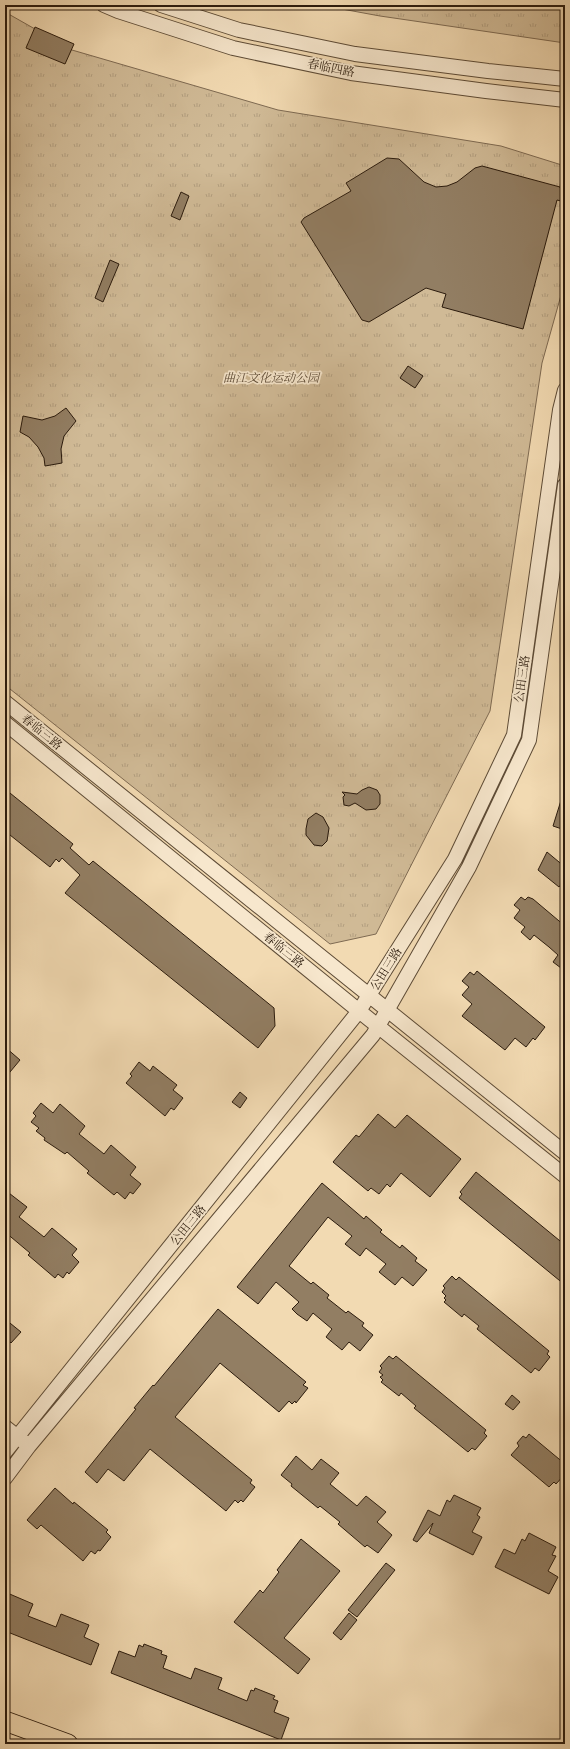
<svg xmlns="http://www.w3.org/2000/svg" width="570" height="1749" font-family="'Libre Bodoni','Noto Serif SC',serif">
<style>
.park{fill:url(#park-tufts);stroke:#7e6a52}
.building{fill:#927e63;stroke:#2b1b0d}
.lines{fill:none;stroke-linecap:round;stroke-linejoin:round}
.tertiary-casing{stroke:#5d4b36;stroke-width:16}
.trunk-casing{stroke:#2b1b0d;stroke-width:21}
.tertiary{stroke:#f7e7cd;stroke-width:14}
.trunk{stroke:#f2dab2;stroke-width:19}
.labels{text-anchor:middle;stroke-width:3.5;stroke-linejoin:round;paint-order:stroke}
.street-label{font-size:12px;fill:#2b1b0d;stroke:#f7e7cd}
.park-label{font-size:12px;font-style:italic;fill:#5d4b36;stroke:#f7e7cd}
</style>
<defs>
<pattern id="park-tufts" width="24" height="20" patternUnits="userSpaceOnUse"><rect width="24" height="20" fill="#d0ba96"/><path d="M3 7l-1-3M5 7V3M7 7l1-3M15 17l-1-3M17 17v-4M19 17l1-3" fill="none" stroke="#b39f80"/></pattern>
</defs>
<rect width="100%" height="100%" fill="#f2dab2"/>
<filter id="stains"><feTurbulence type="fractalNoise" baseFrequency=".005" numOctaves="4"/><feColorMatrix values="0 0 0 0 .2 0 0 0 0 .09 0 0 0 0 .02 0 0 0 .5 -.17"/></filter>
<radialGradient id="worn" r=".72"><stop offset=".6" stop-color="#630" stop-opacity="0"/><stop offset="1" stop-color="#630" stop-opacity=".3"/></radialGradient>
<!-- park -->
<path class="park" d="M320,5H565V43L380,16Z
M5,12L72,50L278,110L501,146L565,166V281L542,363L490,711L376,934L330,944L5,685Z"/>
<!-- building -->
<path class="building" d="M35,27L74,44L65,64L26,48Z
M387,158L399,159L424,182L436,187L447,186L457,182L475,168L482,166L560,187V188L565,190V202L557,200L523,329L442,307L446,294L426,288L369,322L362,320L301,222L304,218L351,191L346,183Z
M181,192L189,196L180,220L171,216Z
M110,260L119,264L103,302L95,298Z
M408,366L423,376L415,388L400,378Z
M66,408L76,421L64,436L61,449L62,463L45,466L44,458L38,447L29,437L20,432L23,416L42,420L55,416Z
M369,787L377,790L380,795V804L376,809L366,810L355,803L349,806L344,805L343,797L345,795L342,792L357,794L362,790Z
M5,789L73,844L70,848L89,865L93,861L274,1008L275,1026L258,1048L65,893L80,875L62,858L59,862L56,859L50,867L5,831Z
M563,794L565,795V830L553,826Z
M316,813L323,817L329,828L327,841L322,846L314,845L306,835V829L308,819Z
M547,852L565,867V879L559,887L538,870Z
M521,897L525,900L528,897L533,899L565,926V971L553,962L558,955L549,947L534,935L530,940L521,932L525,927L514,918L520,910L514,905Z
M477,971L545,1027L535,1040L533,1038L526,1047L515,1038L505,1050L462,1016L472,1004L462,995L469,987L462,981L470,972L474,975Z
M5,1047L20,1060L5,1078Z
M139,1062L150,1071L153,1066L177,1085L173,1090L183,1098L174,1110L171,1108L165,1116L126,1083L132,1076L130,1074Z
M240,1092L247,1098L240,1108L232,1102Z
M41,1103L53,1113L60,1104L85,1126L79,1134L104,1154L111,1145L136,1167L130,1175L141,1184L133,1194L130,1192L125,1199L117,1192L114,1195L87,1173L89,1171L67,1152L65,1154L44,1140L45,1138L36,1131L39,1128L31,1122L36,1116L33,1113Z
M378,1114L395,1128L407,1115L461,1159L430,1197L401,1173L390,1187L387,1184L379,1194L371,1188L368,1191L333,1162L356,1135L359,1137Z
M476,1172L565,1245V1285L459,1198L462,1194L460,1192Z
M322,1183L364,1219L366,1216L382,1230L380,1232L400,1248L402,1245L417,1258L415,1261L427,1270L413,1286L402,1277L395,1285L379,1272L386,1264L366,1248L360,1256L345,1244L352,1236L328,1217L289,1266L311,1284L313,1282L329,1295L327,1298L346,1313L348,1311L364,1323L362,1326L373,1335L360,1351L349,1342L342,1350L326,1337L332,1329L313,1313L307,1321L297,1314L292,1309L299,1302L276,1282L258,1304L237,1287Z
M5,1190L27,1207L19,1217L44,1237L52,1228L77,1249L72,1255L79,1262L69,1274L67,1272L63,1278L58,1274L55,1278L28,1255L30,1253L5,1232Z
M452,1276L456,1280L459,1277L549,1351L547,1354L550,1357L539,1371L535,1368L531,1373L477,1329L479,1326L464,1314L462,1317L444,1302L446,1300L444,1298L446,1296L442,1292L445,1288L443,1286Z
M218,1309L306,1382L303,1385L308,1388L296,1403L295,1401L292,1404L289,1401L279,1412L220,1363L175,1417L252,1480L250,1483L255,1487L243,1502L241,1500L238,1503L235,1500L226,1511L150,1449L124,1481L108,1469L97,1483L85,1472L136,1409L134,1408L153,1385L154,1386Z
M5,1319L21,1332L11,1343L5,1337Z
M389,1356L393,1359L396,1356L486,1430L484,1433L487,1436L475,1450L472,1448L468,1452L414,1408L416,1406L401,1393L399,1396L381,1382L383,1380L380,1377L383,1375L379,1372L382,1368L380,1366Z
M512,1395L520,1402L513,1410L505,1404Z
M529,1434L565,1464V1474L556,1484L554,1482L549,1487L511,1455L519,1446L517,1443L523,1436L526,1438Z
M296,1456L312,1470L321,1459L339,1473L330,1484L357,1506L366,1496L386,1512L377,1522L392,1535L378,1553L367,1545L365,1547L338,1524L340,1522L320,1506L318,1508L291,1486L292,1484L281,1475Z
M55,1488L73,1504L74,1502L108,1530L106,1532L111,1537L100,1551L98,1550L95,1554L91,1551L83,1561L41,1525L37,1529L27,1520Z
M454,1495L481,1508L477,1515L480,1517L472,1532L482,1537L473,1555L429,1533L433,1523L417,1542L413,1540L428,1510L440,1516L447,1500L450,1502Z
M529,1533L556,1547L552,1555L556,1556L548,1571L558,1577L549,1594L495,1567L504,1549L515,1554L522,1539L525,1541Z
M301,1539L340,1571L284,1638L310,1659L298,1674L234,1622L260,1590L263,1593L279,1572L277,1570Z
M386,1563L395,1570L357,1617L348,1610Z
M5,1592L33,1604L28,1616L56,1627L61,1614L89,1625L84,1637L99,1644L91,1665L5,1631Z
M349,1613L357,1620L341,1640L333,1633Z
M144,1644L162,1651L161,1654L167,1656L163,1668L191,1679L195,1668L222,1678L218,1689L247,1701L251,1690L254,1691L255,1688L275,1696L273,1699L278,1701L274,1712L289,1718L281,1740L111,1673L119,1651L135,1657L139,1645L143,1647Z"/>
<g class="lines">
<defs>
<path id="tertiary" d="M104,5L118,11L233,48L351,73L486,91L565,100
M161,5L239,30L355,54L488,71L565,79
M5,702L565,1153
M5,723L359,1011L565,1176
M5,1427L24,1442
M5,1452L359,1011L455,859L514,735L560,410L565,390
M5,1478L29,1446L373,1035L469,867L529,740L565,485"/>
<path id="trunk" d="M5,1721L68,1744"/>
</defs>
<!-- tertiary casing -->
<use href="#tertiary" class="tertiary-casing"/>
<!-- trunk casing -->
<use href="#trunk" class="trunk-casing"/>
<!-- tertiary -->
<use href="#tertiary" class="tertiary"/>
<!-- trunk -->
<use href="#trunk" class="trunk"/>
</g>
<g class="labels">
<!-- street labels -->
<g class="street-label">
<text transform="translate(331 68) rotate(11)" y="4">春临四路</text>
<text transform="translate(522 679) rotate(-82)" y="4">公田三路</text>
<text transform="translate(42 732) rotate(39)" y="4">春临三路</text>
<text transform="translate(284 950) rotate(39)" y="4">春临三路</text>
<text transform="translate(386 969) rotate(-58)" y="4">公田三路</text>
<text transform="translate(188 1225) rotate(-51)" y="4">公田三路</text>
</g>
<!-- park labels -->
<g class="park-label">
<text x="271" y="382">曲江文化运动公园</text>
</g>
</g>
<!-- margin -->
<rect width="570" height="1749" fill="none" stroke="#f2dab2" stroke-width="20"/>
<rect x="6" y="6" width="558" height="1737" fill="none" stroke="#2b1b0d" stroke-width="2"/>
<rect x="10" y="10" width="550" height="1729" fill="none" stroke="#2b1b0d"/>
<rect width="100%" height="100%" filter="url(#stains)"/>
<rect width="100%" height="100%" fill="url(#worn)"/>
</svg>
